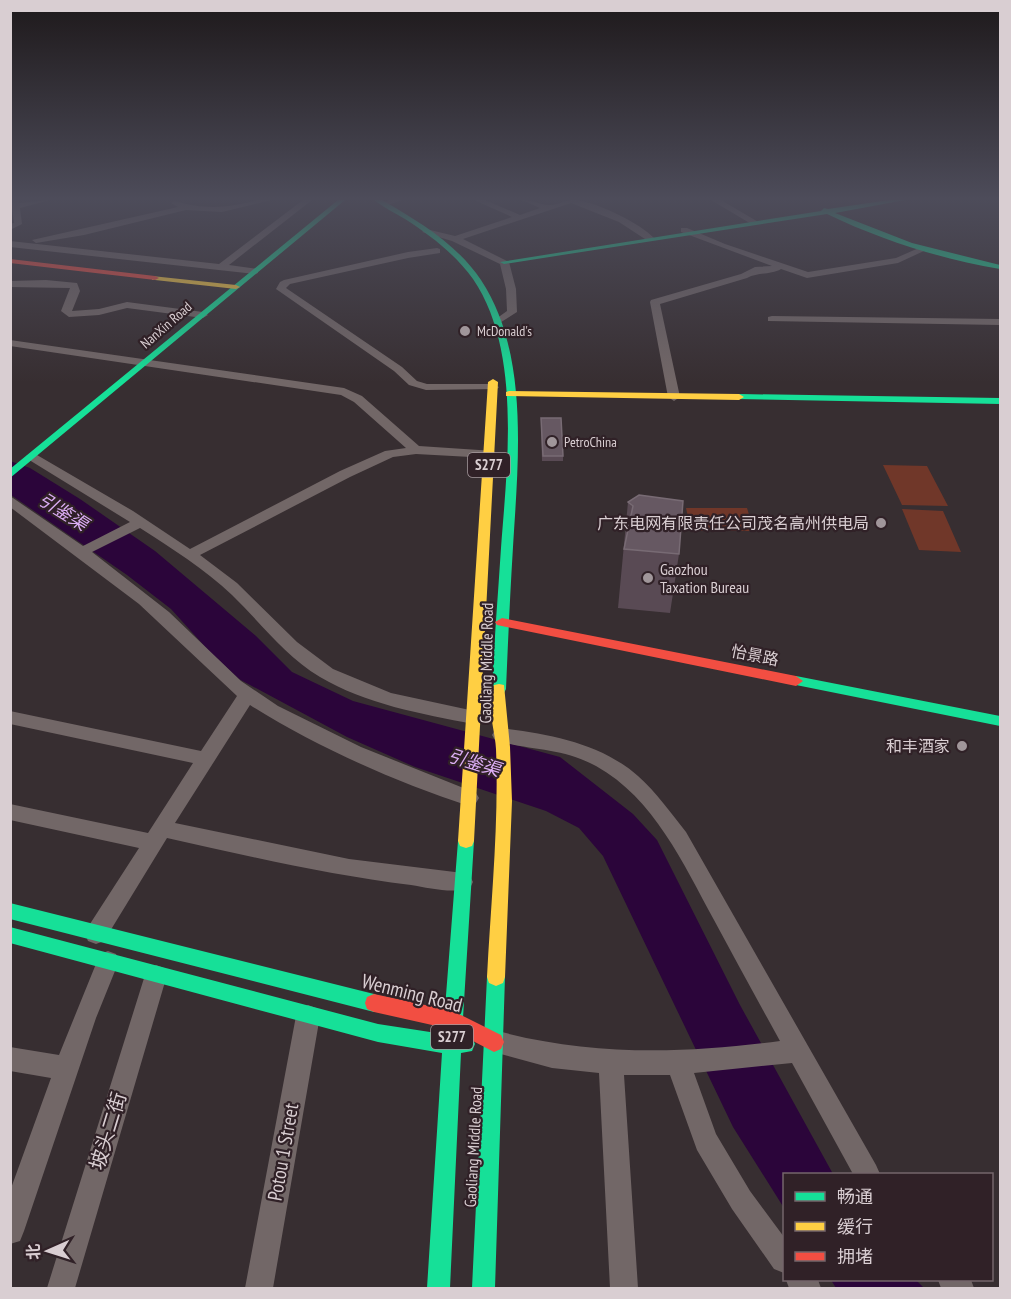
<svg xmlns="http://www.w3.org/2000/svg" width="1011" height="1299" font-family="'PT Sans Narrow','Noto Sans SC',sans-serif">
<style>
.green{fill:#703729}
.water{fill:#2b053a}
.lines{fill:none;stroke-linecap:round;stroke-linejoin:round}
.street{fill:#726767;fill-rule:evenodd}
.fast{fill:#16e098;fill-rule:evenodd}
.slow{fill:#ffcf43;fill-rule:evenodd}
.jam{fill:#f24e42;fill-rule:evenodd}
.wall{fill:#594a54}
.building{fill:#665862;stroke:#786b74;stroke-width:1.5}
.poi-dot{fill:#a0969a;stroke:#302127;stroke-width:2}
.labels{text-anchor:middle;stroke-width:4.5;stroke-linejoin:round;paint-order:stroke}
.far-street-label{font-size:14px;fill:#d9ced2;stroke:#302127}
.far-poi-label{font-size:14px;fill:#d9ced2;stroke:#302127;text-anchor:start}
.shield{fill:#302127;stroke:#a69a9f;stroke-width:1.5}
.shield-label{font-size:15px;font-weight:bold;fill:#d9ced2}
.poi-label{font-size:16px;fill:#d9ced2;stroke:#302127;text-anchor:end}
.street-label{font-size:16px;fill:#d9ced2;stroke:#302127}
.water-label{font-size:18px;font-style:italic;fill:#dcaef5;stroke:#302127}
.near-street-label{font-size:20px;fill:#d9ced2;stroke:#302127}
</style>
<rect width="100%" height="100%" fill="#372e31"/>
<!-- green -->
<path class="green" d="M883,465L927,466L948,506L902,505Z
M686,508H747L754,531H691Z
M902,509L943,511L961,552L919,550Z"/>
<!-- water -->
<path class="water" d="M10,461L30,468L80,499L155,551L256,636L292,672L353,701L560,757L633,814L657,840L740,1005L833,1174H784V1208L733,1127L603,856L579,828L546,811L415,767L347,737L239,679L209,651L171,609L127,575L11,495Z
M831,1280H916L924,1288H836Z"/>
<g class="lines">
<!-- street -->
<path class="street" d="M11,200H19V203L50,200L20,208L22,224L10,230V224L14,223Z
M258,200H272L222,212L186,210L84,235L36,243L32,240L178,207L171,203L175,201C206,210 226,208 258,200Z
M303,200H312L229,265L258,269V273L255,274L10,247V241L219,264Z
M389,200H402L385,206L381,204Z
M474,200H485L520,215L540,208L522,200C532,200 541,205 549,205C559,205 566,199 576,200C599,203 640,223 655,239L648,241L619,222L571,203L463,239L509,262L516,289L517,312L498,324L493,321L507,311L506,289L500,264L452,241L422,232L426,229L455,236L512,217Z
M711,200H721L760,223L753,225Z
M681,228H687L725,244L808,272L896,258L921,247L926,250L898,263L807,278L781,269C771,275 758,272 747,278L660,304L680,397L674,401L668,397L650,302L651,300L741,274L755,267L772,266L681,232Z
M437,248L440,249V253L408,258L290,284L286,288L402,367L417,381L427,384H493L499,387L497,389L426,390L409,385L394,371L276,289L280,282L284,280L408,252Z
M46,280L77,283L80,291L72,311L99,309L127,302L203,312L208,315L203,318L127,308L99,315L69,317L61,311L70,288L10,287V281Z
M772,316L1000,319V325L768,321V317Z
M10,340L344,388L362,396L419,446L494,451L495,454L494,457L489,458L416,454L393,457L350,477L200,555L237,583L297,642L333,669L391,693L479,712L482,717L479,722L473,724C422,714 365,704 320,677C285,656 261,623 232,595C205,569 171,548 140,528L92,552L169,612L241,681L278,706L361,747L476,793L479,798L476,803L469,806C396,782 314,746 250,705L175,823L349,859L463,873L470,876L473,882L470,888C453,894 429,888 411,885C329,875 248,856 167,838L104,941L96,944L88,941L85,934L88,927L139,848L10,820V804L148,833L193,763L10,724V711L201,751L237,696L139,604L10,507V496L83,546L130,522L26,458L27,455H37L133,511L190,549L340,471L385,451L406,448L354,402L341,395L10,346Z
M501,728C549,734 601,743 638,776C656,792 671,813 686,832L876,1165L880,1174H853L792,1063L694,1073L716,1134L750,1191L784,1237V1273L774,1269L732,1209L697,1150L670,1075H624L638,1288H610L599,1073L552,1068L486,1050L482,1042L486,1034L494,1030C589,1056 683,1054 780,1041C758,1001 736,961 714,920C684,865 654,798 596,766C561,747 529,751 495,740L492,735L495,730Z
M108,951L116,954L119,961L96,1018L24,1231L20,1241L10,1244V1191L51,1078L10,1071V1047L59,1055L100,954Z
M156,965L164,968L167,975L75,1288H47L145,975L148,968Z
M308,1005L316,1008L320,1016L273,1288H245L296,1016L300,1008Z
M786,1280H818L821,1288H789Z
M938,1280H971L974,1288H941Z"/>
<!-- fast -->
<path class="fast" d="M338,200H345L10,478V469Z
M374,200H382C418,221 457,244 481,280C530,354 518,463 513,547C510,595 508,642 506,689L504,693H494L492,689C494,642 498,595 501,548C507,466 522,351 473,279C455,254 430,235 405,219C395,213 383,207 374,200Z
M889,200H905L835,213L912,243L1000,265V269C941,259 881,240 827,214L504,264L500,262L821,211L824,208L828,209Z
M739,394L1000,398V404L736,399V395Z
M796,676L1000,716V726L791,684L789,681Z
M466,834L472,836L474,841L462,1034L472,1037L475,1044L472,1051L461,1053L450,1288H427L442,1053L378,1042L10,943V927L378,1024L443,1034L458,841L460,836Z
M10,903L374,994L381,997L383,1003L381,1009L374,1012L10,919Z
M496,968L503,971L505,977L495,1288H472L487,977L489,971Z"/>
<!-- slow -->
<path class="slow" d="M152,276L236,285L240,287L236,289L155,280H152Z
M493,379L498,382L474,841L472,846L466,848L460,846L458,841L488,382Z
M509,391L739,394L744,397L739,400L506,396V392Z
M499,684L504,685L510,747L512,801L505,977L503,983L496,986L489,983L487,977C491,901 499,824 496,749C495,729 485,703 494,685Z"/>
<!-- jam -->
<path class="jam" d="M10,259L155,276L159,278L155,280L10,263Z
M502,618L796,676L803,681L796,686L497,625L495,622Z
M374,994L453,1011L501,1035L504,1042L501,1049L494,1052L450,1029L374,1012L367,1009L365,1003L367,997Z"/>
</g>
<!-- wall -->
<path class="wall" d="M541,423L563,456V461H542Z
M628,502L679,554L670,613L618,608Z"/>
<!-- building -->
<path class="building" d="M541,418H561L563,456H543Z
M639,495L683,501L679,554L624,549L633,506L628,502Z"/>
<!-- sky -->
<linearGradient id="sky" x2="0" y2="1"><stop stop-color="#1e191b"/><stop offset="0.52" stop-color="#4d4c5a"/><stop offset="1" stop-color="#4d4c5a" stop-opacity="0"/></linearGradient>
<rect width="1011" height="382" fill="url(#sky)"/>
<!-- markers -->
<g class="poi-dot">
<circle cx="465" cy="331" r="6"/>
<circle cx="552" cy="442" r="6"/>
<circle cx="881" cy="523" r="6"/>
<circle cx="648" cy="578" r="6"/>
<circle cx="962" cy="746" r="6"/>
</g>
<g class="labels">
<!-- far-street labels -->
<g class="far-street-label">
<text transform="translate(166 325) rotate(-41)" y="5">NanXin Road</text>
</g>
<!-- far-poi labels -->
<g class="far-poi-label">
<text x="477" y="336">McDonald's</text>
<text x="564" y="447">PetroChina</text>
</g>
<!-- shield labels -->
<g class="shield">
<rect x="468" y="453" width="42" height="24" rx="4.5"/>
<rect x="431" y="1025" width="42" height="24" rx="4.5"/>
</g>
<g class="shield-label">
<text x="489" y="470">S277</text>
<text x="452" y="1042">S277</text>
</g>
<!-- poi labels -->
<g class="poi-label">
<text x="869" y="529">广东电网有限责任公司茂名高州供电局</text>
<text x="660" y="575" text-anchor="start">Gaozhou<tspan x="660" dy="18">Taxation Bureau</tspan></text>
<text x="950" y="752">和丰酒家</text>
</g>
<!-- street labels -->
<g class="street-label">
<text transform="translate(755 655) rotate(11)" y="6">怡景路</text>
<text transform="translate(486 663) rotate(-89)" y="6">Gaoliang Middle Road</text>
<text transform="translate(473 1147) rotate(-87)" y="6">Gaoliang Middle Road</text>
</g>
<!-- water labels -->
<g class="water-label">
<text transform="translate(63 512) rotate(32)" y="6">引鉴渠</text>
<text transform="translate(474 763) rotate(17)" y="6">引鉴渠</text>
</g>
<!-- near-street labels -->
<g class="near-street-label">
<text transform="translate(412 993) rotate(14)" y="7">Wenming Road</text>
<text transform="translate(108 1131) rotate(-73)" y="7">坡头二街</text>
<text transform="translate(283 1152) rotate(-80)" y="7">Potou 1 Street</text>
</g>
</g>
<!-- border -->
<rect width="1011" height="1299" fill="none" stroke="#d9ced2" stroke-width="24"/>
<!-- legend -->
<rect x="783" y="1173" width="210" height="108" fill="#302127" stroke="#74666b" stroke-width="1.5"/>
<rect x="795" y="1192" width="30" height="9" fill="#16e098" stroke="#74666b" stroke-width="1.5"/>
<text x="837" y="1203" font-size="18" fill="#d9ced2">畅通</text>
<rect x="795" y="1222" width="30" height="9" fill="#ffcf43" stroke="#74666b" stroke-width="1.5"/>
<text x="837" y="1233" font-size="18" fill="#d9ced2">缓行</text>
<rect x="795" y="1252" width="30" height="9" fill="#f24e42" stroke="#74666b" stroke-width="1.5"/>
<text x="837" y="1263" font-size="18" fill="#d9ced2">拥堵</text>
<!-- north arrow -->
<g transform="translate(48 1251) rotate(267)" stroke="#302127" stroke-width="4.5" paint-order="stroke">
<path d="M0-4.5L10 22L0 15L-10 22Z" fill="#d9ced2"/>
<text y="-9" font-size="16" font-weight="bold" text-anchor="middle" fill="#d9ced2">北</text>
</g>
</svg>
